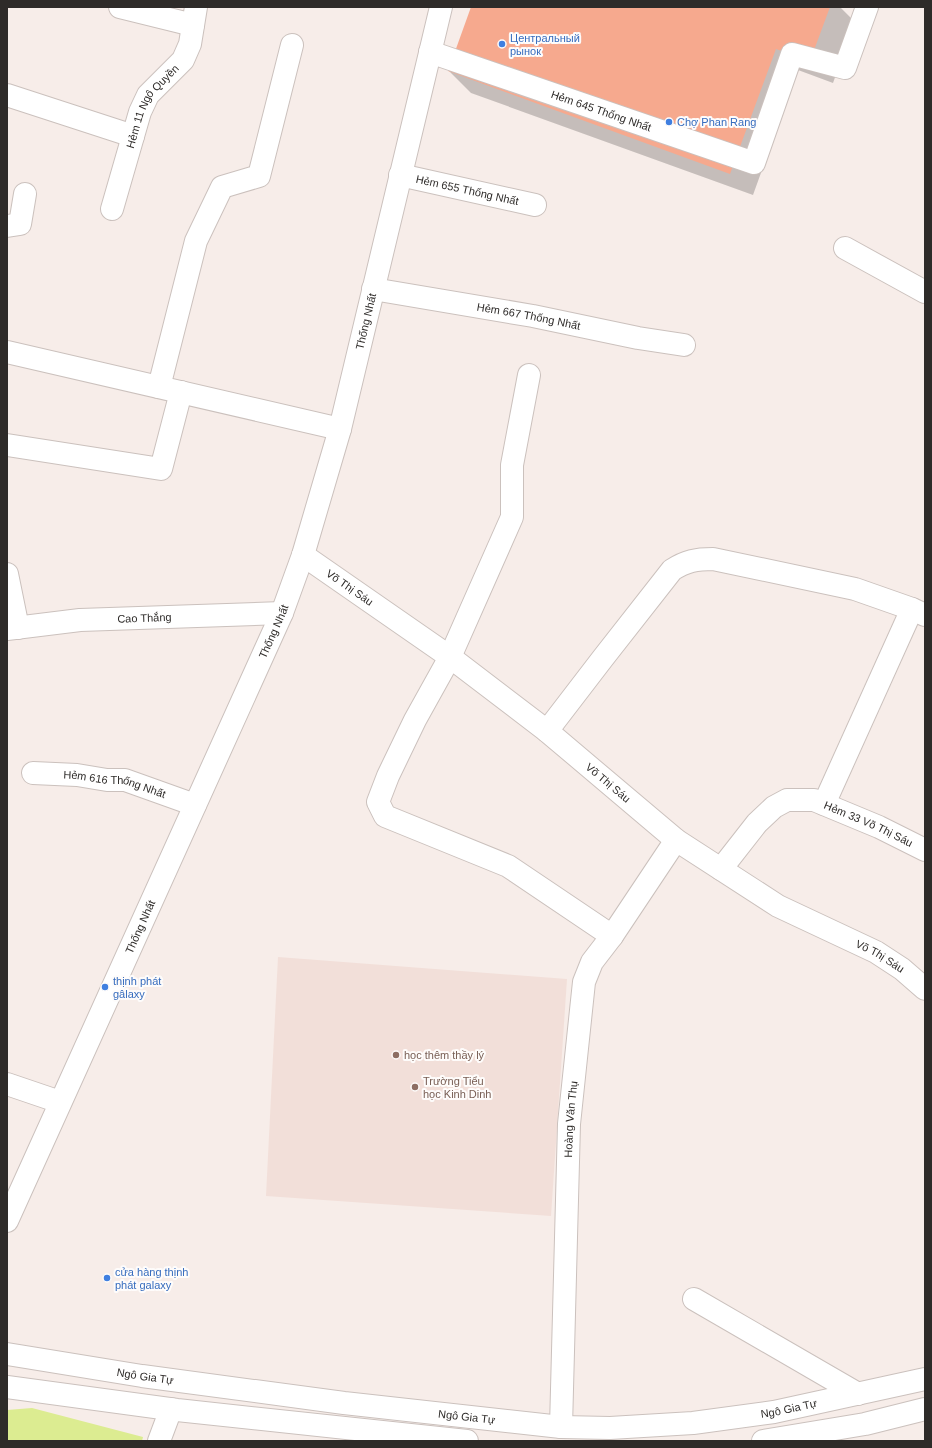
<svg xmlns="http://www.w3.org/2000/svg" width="932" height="1448" font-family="Arial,sans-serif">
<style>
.built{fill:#f2dfd9}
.green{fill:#dcec91}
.shadow{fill:#0003}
.building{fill:#f6a98e}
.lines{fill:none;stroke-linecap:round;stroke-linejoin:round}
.minor-casing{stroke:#cbc1bd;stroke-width:24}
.major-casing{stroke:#cbc1bd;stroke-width:24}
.minor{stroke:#fff;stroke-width:22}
.major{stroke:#fff;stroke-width:22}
.shop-dot{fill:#3f7fe0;stroke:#fefcfb;stroke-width:1.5}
.education-dot{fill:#8d6e63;stroke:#fefcfb;stroke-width:1.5}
.labels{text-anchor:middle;stroke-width:4;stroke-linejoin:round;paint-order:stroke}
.shop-label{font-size:11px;fill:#366cbe;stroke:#fefcfb;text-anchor:start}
.street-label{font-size:11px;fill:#2e2b29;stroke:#fefcfb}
.education-label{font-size:11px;fill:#785e54;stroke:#fefcfb;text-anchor:start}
</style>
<rect width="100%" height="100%" fill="#f7ede9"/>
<!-- built -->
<path class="built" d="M278,957L567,979L551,1216L266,1196Z"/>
<!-- green -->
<path class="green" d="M32,1408L143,1437L142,1441H7V1410Z"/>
<!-- shadow -->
<path class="shadow" d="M472,7H840L855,22L833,83L798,70L753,195L471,93L449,71Z"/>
<!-- building -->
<path class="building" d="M471,7H830L810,61L776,49L730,174L448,71Z"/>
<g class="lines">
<defs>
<g id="minor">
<path d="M120,7L193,25"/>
<path id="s1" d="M430,52L754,163L792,54L845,68L867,7"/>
<path d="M7,95L133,136"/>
<path id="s2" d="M400,175L535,205"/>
<path id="s3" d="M112,209L140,112L148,95L183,60L190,44L196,7"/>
<path d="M7,226L20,224L25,194"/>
<path d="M845,248L925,292"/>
<path id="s4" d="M373,289L533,316L638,338L684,345"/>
<path d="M7,352L340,429"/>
<path d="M529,375L512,465V517L450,657L415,720L388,776L378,802L385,816L508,866L612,936"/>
<path d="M159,387L196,241L222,187L259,176L292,45"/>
<path d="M7,445L161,469L181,392"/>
<path id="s5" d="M303,555L450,657L547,731L676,840L778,906L876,952L902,969L925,989"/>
<path d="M7,574L18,628"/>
<path id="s6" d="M7,629L80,620L282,613"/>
<path d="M547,731L603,658L672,570C686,561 696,559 713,559L855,589L912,609L925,615"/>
<path id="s7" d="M33,773L77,775L107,780H125L195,805"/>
<path d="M824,804L912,609"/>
<path id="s8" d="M721,869L757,823L774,807L787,800H814L879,827L925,850"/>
<path d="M7,1084L60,1102"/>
<path d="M694,1299L858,1394"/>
<path id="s9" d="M561,1427L569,1124L584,982L592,962L612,936L676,840"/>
<path d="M159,1441L171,1409"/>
</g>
<g id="major">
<path id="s10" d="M7,1221L282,613L303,555L340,429L441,7"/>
<path id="s11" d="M7,1354L142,1376L344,1403L561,1427L610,1428L693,1423L774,1412L925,1379"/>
<path d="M7,1387L177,1410L467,1441"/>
<path d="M763,1441L865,1424L925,1409"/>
</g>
</defs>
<!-- minor casing -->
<use href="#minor" class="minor-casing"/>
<!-- major casing -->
<use href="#major" class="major-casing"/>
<!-- minor -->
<use href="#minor" class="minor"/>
<!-- major -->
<use href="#major" class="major"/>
</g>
<!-- markers -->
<g class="shop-dot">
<circle cx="502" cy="44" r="4"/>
<circle cx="669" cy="122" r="4"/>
<circle cx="105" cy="987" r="4"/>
<circle cx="107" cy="1278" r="4"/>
</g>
<g class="education-dot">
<circle cx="396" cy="1055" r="4"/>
<circle cx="415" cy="1087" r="4"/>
</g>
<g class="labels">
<!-- shop labels -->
<g class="shop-label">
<text x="510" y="42">Центральный<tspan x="510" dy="13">рынок</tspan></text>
<text x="677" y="126">Chợ Phan Rang</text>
<text x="113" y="985">thịnh phát<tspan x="113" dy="13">gâlaxy</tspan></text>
<text x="115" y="1276">cửa hàng thịnh<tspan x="115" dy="13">phát galaxy</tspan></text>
</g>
<!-- street labels -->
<g class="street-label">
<text dy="4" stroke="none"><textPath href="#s3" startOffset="112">Hẻm 11 Ngô Quyền</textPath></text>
<text dy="4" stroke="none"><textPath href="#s1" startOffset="181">Hẻm 645 Thống Nhất</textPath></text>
<text dy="4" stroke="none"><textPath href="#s2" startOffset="69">Hẻm 655 Thống Nhất</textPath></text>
<text dy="4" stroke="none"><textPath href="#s4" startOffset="158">Hẻm 667 Thống Nhất</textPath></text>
<text dy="4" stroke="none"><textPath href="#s10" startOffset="971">Thống Nhất</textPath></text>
<text dy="4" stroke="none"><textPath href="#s5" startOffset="57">Võ Thị Sáu</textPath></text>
<text dy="4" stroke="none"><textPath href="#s6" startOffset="138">Cao Thắng</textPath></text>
<text dy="4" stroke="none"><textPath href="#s10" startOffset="647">Thống Nhất</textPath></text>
<text dy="4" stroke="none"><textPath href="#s5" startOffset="381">Võ Thị Sáu</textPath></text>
<text dy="4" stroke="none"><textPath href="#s7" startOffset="83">Hẻm 616 Thống Nhất</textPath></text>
<text dy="4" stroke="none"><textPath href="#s8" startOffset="183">Hẻm 33 Võ Thị Sáu</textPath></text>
<text dy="4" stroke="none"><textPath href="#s10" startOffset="323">Thống Nhất</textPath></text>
<text dy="4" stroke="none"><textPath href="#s5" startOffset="705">Võ Thị Sáu</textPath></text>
<text dy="4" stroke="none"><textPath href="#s9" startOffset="308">Hoàng Văn Thụ</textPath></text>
<text dy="4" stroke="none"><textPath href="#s11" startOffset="140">Ngô Gia Tự</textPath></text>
<text dy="4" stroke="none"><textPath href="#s11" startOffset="788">Ngô Gia Tự</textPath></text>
<text dy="4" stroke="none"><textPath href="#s11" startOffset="464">Ngô Gia Tự</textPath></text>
</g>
<!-- education labels -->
<g class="education-label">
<text x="404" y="1059">học thêm thầy lý</text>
<text x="423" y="1085">Trường Tiểu<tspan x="423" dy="13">học Kinh Dinh</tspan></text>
</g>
</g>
<!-- border -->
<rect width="932" height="1448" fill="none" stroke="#2e2b29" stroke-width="16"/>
</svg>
